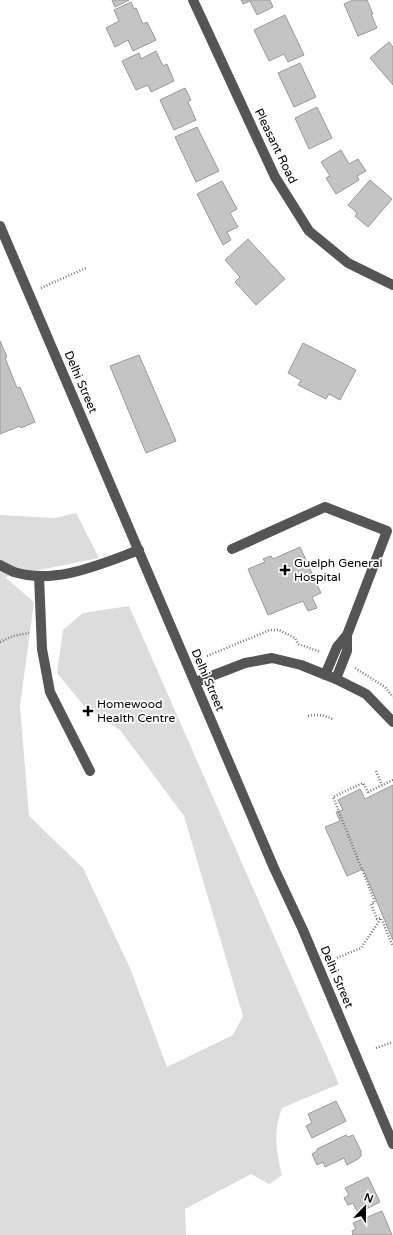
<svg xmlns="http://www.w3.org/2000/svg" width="393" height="1235" font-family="'Varela Round',sans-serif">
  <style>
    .green { fill: #dcdcdc }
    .building { fill: #c4c4c4; stroke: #999 }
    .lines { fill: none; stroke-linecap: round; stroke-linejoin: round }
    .path { stroke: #777; stroke-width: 2.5; stroke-dasharray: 1 2; stroke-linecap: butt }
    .minor { stroke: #555; stroke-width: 10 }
    .poi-dot { fill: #000; stroke: #fff; stroke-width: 1.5 }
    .labels { text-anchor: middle; stroke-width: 3.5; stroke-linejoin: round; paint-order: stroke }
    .street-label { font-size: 12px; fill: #000; stroke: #fff }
    .poi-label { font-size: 12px; fill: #000; stroke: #fff; text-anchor: start }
  </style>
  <rect width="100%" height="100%" fill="#fff"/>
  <!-- green -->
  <path class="green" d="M76 513 99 558 5 577 34 602 20 706 29 816 83 868 130 968 167 1067 233 1035 243 1016 184 816 120 730 85 707 57 673 63 630 83 613 129 606 339 1084 282 1108C273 1134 276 1150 282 1175L269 1184 251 1174 185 1209 186 1235H0V515L55 518Z"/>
  <!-- building -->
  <g class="building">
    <polygon points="112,0 129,0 115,7"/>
    <polygon points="241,0 270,0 273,7 257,15 250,1 243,4"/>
    <polygon points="353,0 367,0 373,14 371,14 377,28 358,36 344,4"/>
    <polygon points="131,2 134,9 136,8 143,24 147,22 156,40 133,51 128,40 115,47 106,28 119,21 114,10"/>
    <polygon points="285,15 304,55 288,62 284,54 269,61 254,30"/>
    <polygon points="389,42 393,47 393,85 370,58"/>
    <polygon points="156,51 163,66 167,64 174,81 151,92 148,85 136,90 122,61 139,53 141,59"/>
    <polygon points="300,63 316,97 294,107 278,73"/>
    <polygon points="185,88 191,100 188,102 196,120 174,130 160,100"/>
    <polygon points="317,107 332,138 309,149 295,118"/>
    <polygon points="197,127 219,171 196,182 175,137"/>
    <polygon points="341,150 349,164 358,159 366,171 357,176 359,180 336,194 326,178 330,176 321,162"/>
    <polygon points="370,180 392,199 368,227 355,216 357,213 348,205"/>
    <polygon points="222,181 237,209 230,213 238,227 227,232 231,240 223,245 197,194"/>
    <polygon points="248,239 285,279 256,305 235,282 240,277 225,260"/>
    <polygon points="0,341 7,357 5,358 17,388 20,387 35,422 21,428 20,426 0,434"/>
    <polygon points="303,343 356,370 340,400 329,394 326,399 298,385 301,380 288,373"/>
    <polygon points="139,355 176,441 146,453 110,366"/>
    <polygon points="300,547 321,593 312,597 317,608 308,611 303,601 268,615 248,569 265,562 263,559 271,556 273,559"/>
    <polygon points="393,785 393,940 363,869 347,876 325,827 340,821 336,812 343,810 338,800 360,789 365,799"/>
    <polygon points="336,1101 346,1121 312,1138 306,1126 312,1123 308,1114"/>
    <polygon points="346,1135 348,1137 353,1135 361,1151 361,1156 358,1159 347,1165 344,1158 325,1167 323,1162 317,1165 312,1154 317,1151 317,1149"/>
    <polygon points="368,1177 380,1202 358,1213 353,1203 348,1205 344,1198 349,1195 345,1188"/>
    <polygon points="382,1211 392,1235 353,1235 352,1231 356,1229 353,1223"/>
  </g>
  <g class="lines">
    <!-- path -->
    <g class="path">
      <polyline points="41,288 86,268"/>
      <polyline points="0,642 13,636 29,633"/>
      <polyline points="207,656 270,630 279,630 295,638 298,644 321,652"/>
      <polyline points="355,668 385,687 393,697"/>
      <path d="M308 716C318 714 325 715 334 720"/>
      <polyline points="376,771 382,785"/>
      <polyline points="393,780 368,792 363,783 333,797 375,902 371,904 377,919 381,918 393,946"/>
      <polyline points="337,958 361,948 381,918"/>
      <polyline points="376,1048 393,1042"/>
    </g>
    <!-- minor -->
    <g class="minor">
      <polyline points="193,0 275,177 309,231 348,263 393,285"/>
      <polyline points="0,226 274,868 303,930 393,1144"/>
      <polyline points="232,549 325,507 387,531 347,635 347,651 336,679"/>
      <path d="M0 565C4 567 9 570 14 572 55 585 101 564 139 550"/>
      <polyline points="39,576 42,649 50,692 90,771"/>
      <polyline points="325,675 337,647 347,635"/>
      <polyline points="196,682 245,663 272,658 301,665 336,679 366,694 393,722"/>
    </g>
  </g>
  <!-- markers -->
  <g class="poi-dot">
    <path d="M283 564h4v4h4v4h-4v4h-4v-4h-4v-4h4z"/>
    <path d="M86 705h4v4h4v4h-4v4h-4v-4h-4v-4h4z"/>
  </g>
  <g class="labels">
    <!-- street labels -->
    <g class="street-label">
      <text transform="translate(276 146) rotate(64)" y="4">Pleasant Road</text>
      <text transform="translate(81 382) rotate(67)" y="4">Delhi Street</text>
      <text transform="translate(208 680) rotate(67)" y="4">Delhi Street</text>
      <text transform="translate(337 977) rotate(67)" y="4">Delhi Street</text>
    </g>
    <!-- poi labels -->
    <g class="poi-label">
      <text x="294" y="567">Guelph General<tspan x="294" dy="14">Hospital</tspan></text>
      <text x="97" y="708">Homewood<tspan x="97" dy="14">Health Centre</tspan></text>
    </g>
  </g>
  <!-- north arrow -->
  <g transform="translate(365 1207) rotate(22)" stroke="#ffffff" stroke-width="3" paint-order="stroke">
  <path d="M0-3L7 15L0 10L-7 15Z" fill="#000000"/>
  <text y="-6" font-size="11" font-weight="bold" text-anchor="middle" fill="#000000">N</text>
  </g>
</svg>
